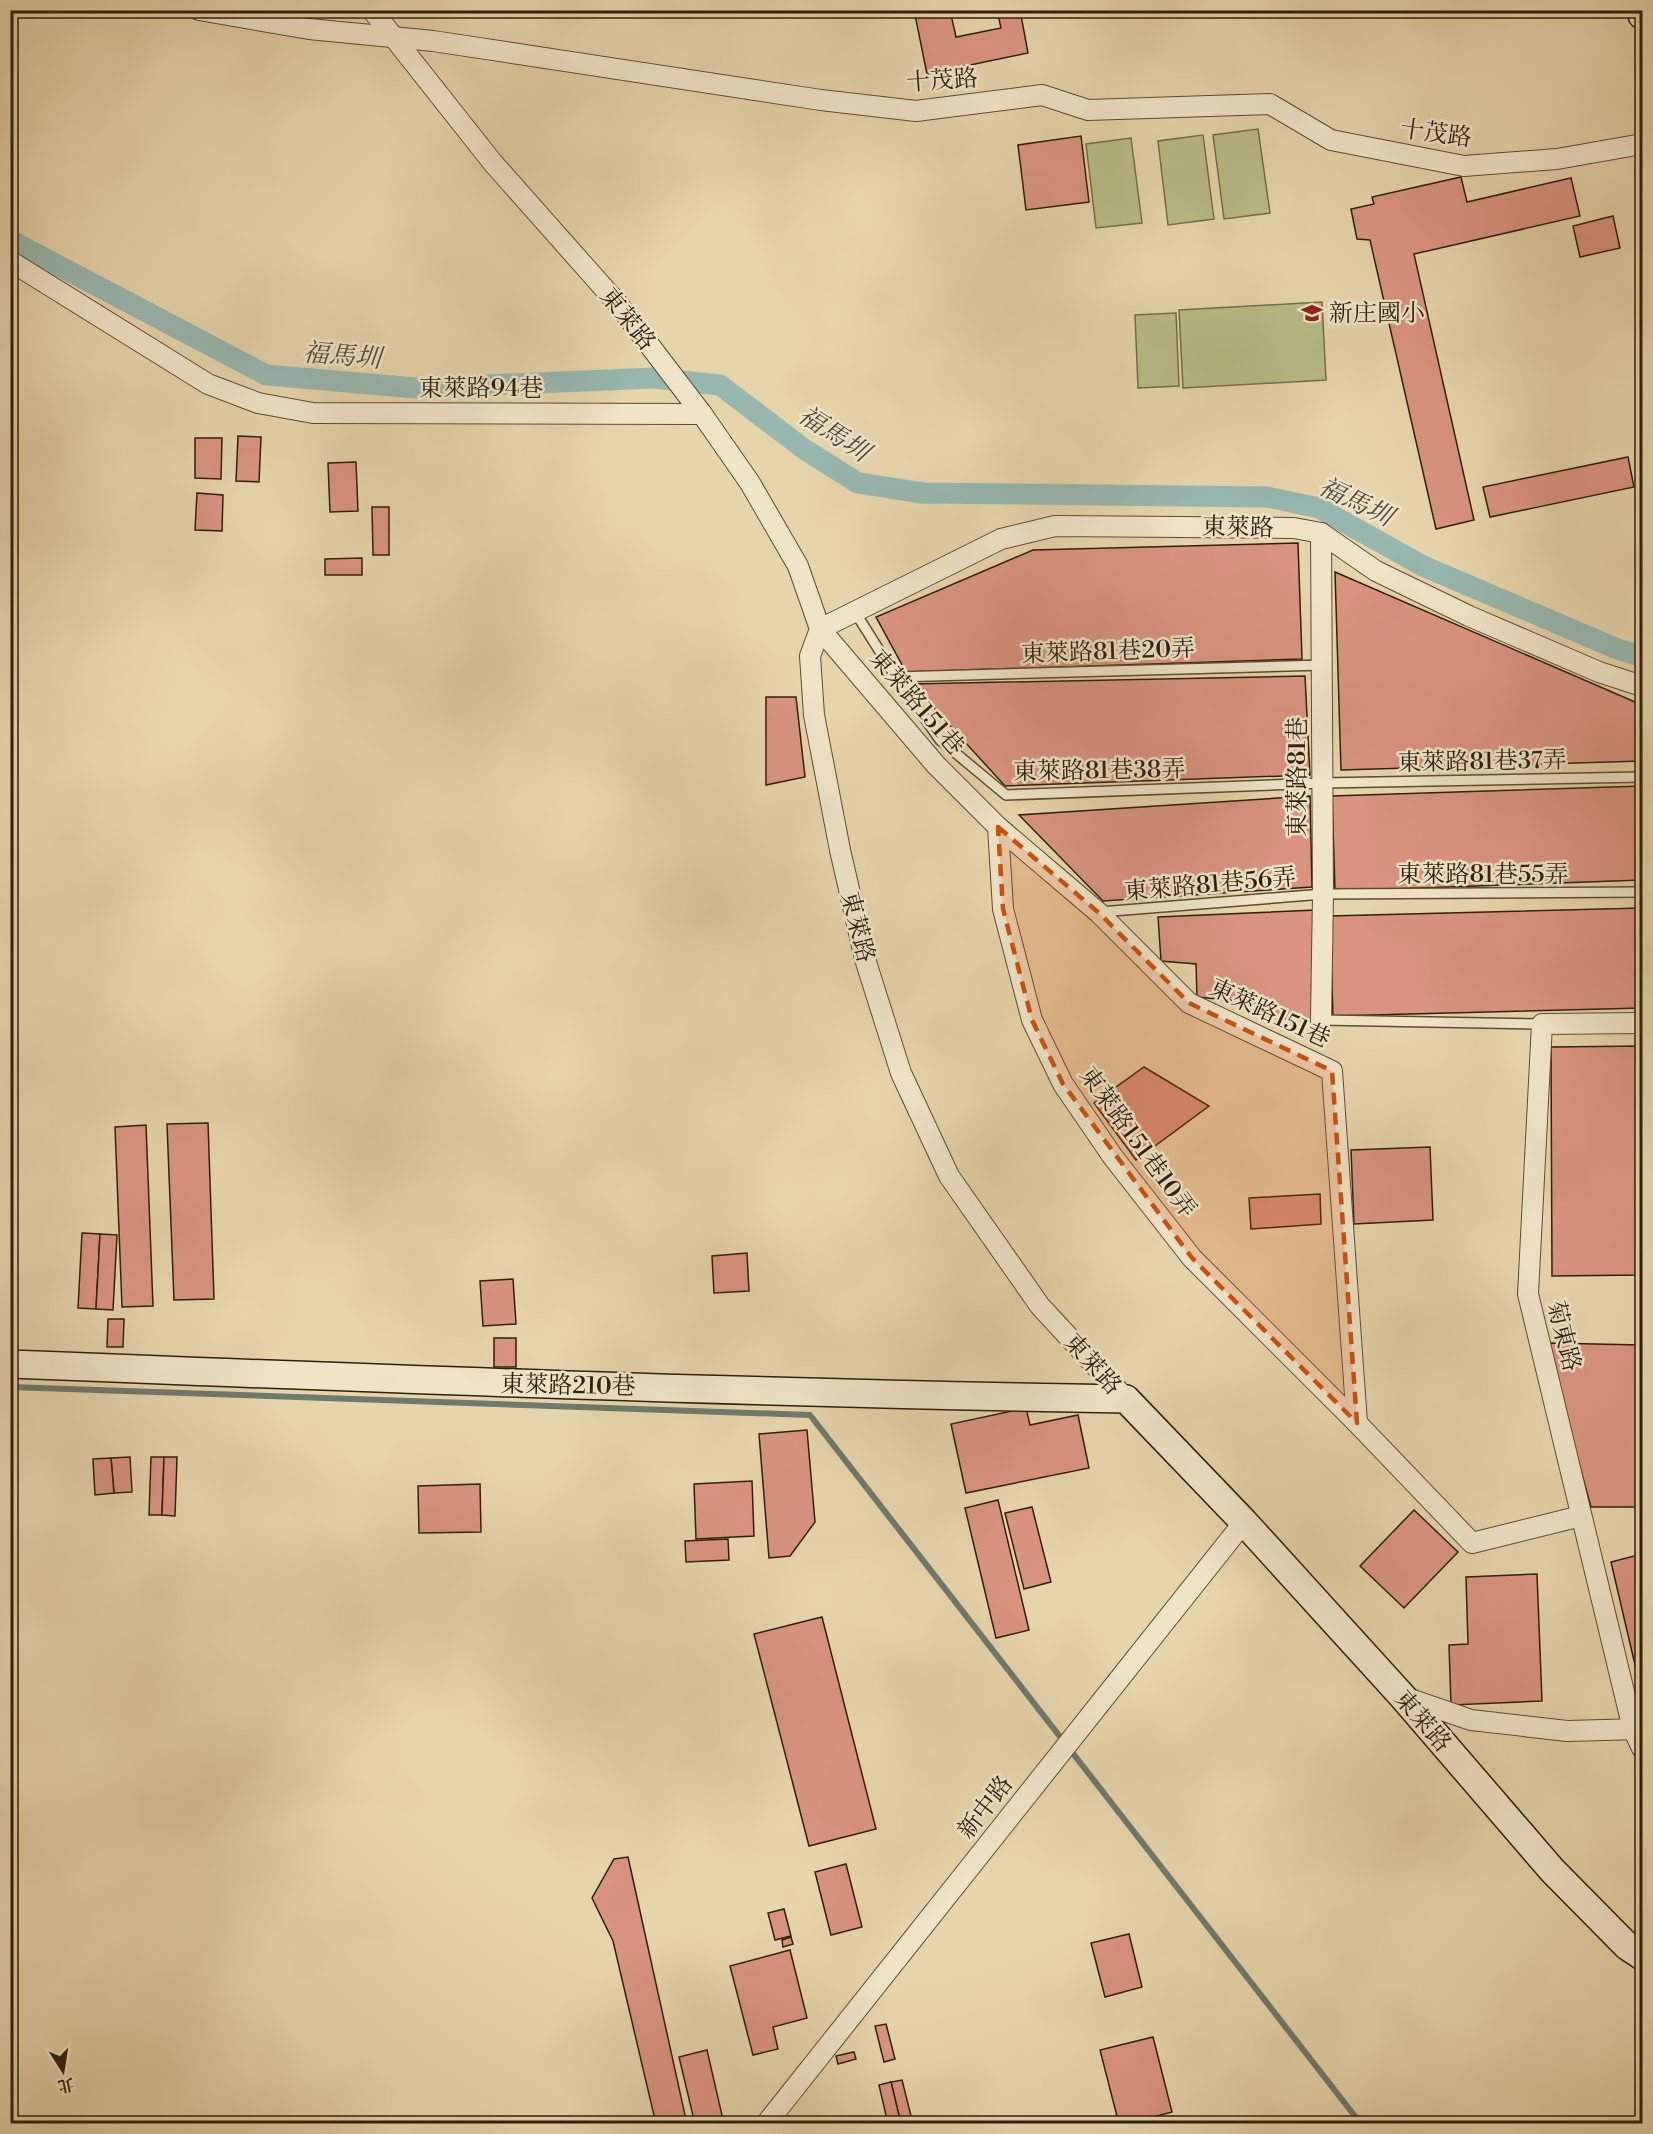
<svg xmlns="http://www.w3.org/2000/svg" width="1653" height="2134" font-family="'Libre Bodoni','Noto Serif TC',serif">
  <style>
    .green { fill: #b7bc87; stroke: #736e48; stroke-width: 1.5 }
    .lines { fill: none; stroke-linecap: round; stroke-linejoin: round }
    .stream { stroke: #6d7a6d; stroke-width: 6 }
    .canal { stroke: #97b7af; stroke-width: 21 }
    .building { fill: #d99380; stroke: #2f1f0a; stroke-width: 1.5 }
    .lane-casing { stroke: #5d4c32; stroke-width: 12 }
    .street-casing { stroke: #5d4c32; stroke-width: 22 }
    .secondary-casing { stroke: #2f1f0a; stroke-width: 30 }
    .lane { stroke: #efe3c8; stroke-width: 9 }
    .street { stroke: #efe3c8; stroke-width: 20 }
    .secondary { stroke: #efe3c8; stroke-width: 27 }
    .marked { fill: #cc500c; fill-opacity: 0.2; stroke: #cc500c; stroke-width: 4.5; stroke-dasharray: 12 8; stroke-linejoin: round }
    .labels { text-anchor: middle; stroke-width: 5; stroke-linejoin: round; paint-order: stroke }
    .street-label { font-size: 24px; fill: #2f1f0a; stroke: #efe3c8 }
    .poi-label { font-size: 24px; fill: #2f1f0a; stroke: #efe3c8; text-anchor: start }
    .water-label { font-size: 26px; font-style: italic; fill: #4e4d3c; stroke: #efe3c8 }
  </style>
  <rect width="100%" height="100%" fill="#e6d4aa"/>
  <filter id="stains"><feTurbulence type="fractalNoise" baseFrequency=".00333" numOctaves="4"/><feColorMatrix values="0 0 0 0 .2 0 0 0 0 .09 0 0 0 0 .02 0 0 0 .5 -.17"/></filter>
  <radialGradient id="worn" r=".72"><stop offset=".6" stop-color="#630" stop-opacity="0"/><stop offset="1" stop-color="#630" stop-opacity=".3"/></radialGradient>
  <!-- green -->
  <g class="green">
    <polygon points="1258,129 1270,213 1224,219 1213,135"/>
    <polygon points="1203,135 1214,219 1168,225 1158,141"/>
    <polygon points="1131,138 1142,223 1096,228 1086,144"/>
    <polygon points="1322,302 1326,380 1183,388 1179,310"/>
    <polygon points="1176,313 1179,386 1138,388 1135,315"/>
  </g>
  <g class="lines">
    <!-- stream -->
    <polyline class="stream" points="10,1387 810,1415 1361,2124"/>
    <!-- canal -->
    <polyline class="canal" points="10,240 266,375 416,388 654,378 720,385 804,449 858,483 923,493 1267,497 1319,508 1423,566 1615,648 1642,657"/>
  </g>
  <!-- building -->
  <g class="building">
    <polygon points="914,10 950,10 956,37 1001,28 997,10 1020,10 1028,53 927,74"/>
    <polygon points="1081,136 1089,202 1026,210 1018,145"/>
    <polygon points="1461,177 1467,202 1571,178 1580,216 1414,254 1474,520 1436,529 1370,240 1357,239 1351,209 1374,204 1372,197"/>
    <polygon points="1613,216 1620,248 1580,257 1573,226"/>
    <polygon points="238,436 261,437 259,482 236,481"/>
    <polygon points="195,438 222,438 221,479 195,478"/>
    <polygon points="1628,457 1634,487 1490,517 1483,487"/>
    <polygon points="356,462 358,511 330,512 328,463"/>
    <polygon points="197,493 223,495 222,531 195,530"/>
    <polygon points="372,507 389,507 389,555 373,555"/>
    <polygon points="1298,543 1302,659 906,672 876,617 1033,550"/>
    <polygon points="362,558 362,575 325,575 325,559"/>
    <polygon points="1335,572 1642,705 1642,761 1341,770"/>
    <polygon points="1305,676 1310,775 1005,786 912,684"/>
    <polygon points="766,697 796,697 805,777 766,785"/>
    <polygon points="1642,786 1642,880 1335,891 1332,796"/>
    <polygon points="1310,796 1312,887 1103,901 1019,815"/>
    <polygon points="1642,908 1642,1008 1333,1016 1330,916"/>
    <polygon points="1316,910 1315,1022 1262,1016 1258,1003 1197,997 1196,964 1161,961 1158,917"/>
    <polygon points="1642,1046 1642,1275 1552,1276 1551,1047"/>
    <polygon points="1144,1067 1209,1106 1136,1160 1094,1103"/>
    <polygon points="208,1123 214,1299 174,1300 167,1124"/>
    <polygon points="146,1125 153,1306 122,1307 115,1127"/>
    <polygon points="1430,1147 1433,1220 1354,1224 1351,1150"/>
    <polygon points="1320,1194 1321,1224 1251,1229 1249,1198"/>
    <polygon points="82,1233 100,1234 96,1309 78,1308"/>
    <polygon points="100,1234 117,1235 113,1310 96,1309"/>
    <polygon points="747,1253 749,1291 714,1293 712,1256"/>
    <polygon points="513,1279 516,1324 483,1326 480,1281"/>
    <polygon points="108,1319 124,1319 123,1347 107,1347"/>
    <rect x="494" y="1338" width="22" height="29"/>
    <polygon points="1546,1343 1642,1345 1642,1507 1591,1507"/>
    <polygon points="1026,1408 1030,1425 1078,1415 1089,1468 966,1493 951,1424"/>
    <polygon points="807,1430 815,1522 790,1556 769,1558 759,1434"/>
    <polygon points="130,1457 132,1492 114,1493 111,1458"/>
    <polygon points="151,1457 164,1457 162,1515 149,1515"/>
    <polygon points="164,1457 177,1457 175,1516 162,1515"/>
    <polygon points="111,1458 114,1493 95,1495 93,1459"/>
    <polygon points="752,1481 754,1536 696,1539 694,1484"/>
    <polygon points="480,1484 481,1532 419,1533 418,1486"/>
    <polygon points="998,1500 1029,1630 996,1638 965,1508"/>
    <polygon points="1032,1507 1051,1582 1024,1589 1005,1513"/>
    <polygon points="1414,1510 1458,1552 1404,1608 1360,1566"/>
    <polygon points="728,1539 729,1560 686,1562 685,1541"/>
    <polygon points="1642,1554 1642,1681 1639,1682 1611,1562"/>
    <polygon points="1537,1574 1542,1701 1451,1705 1449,1645 1468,1644 1466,1577"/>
    <polygon points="822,1617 876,1829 809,1846 754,1634"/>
    <polygon points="628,1857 687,2124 656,2124 613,1941 592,1898 614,1859"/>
    <polygon points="846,1864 862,1927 831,1935 815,1872"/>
    <polygon points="784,1909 791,1936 775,1940 768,1913"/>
    <polygon points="1129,1934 1142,1987 1105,1997 1091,1943"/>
    <polygon points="791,1937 793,1944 783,1947 782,1940"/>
    <polygon points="790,1950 807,2018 773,2027 778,2049 753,2055 730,1966"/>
    <polygon points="886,2024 895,2059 884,2062 875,2026"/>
    <polygon points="1153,2037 1172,2112 1126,2124 1119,2124 1100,2050"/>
    <polygon points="707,2050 724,2124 695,2124 679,2057"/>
    <polygon points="854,2052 856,2059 838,2064 836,2056"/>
    <polygon points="902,2080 913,2124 901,2124 891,2082"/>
    <polygon points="891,2082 901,2124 888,2124 879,2085"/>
  </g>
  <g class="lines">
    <defs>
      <g id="lane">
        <polyline points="855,612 896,677 940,740 1006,795 1323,783 1642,777"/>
        <polyline points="896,677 1322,665"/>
        <polyline points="1100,912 1323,894 1642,892"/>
        <polyline points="1321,1020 1542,1024"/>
      </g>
      <g id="street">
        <polyline points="199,10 309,29 433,41 821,100 916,111 1042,95 1088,110 1270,104 1331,140 1464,166 1557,159 1642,144"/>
        <polyline points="372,10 493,163 618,304 702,414 750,483 798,566 820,629 810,656 814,715 840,850 865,959 901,1073 949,1176 1040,1306 1126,1399"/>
        <polyline points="10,261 208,384 258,403 313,413 702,414"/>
        <polyline points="1321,533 1323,894 1321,1020"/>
        <polyline points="820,629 936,765 998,827 1099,913 1189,1003 1332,1071 1357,1423"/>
        <polyline points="820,629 1001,539 1055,526 1294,528 1321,533 1376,571 1469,616 1599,672 1642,686"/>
        <polyline points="998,827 1003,909 1032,1020 1063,1084 1113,1157 1192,1258 1357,1423 1472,1543 1581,1516"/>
        <polyline points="1642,1023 1542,1024 1528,1294 1633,1729 1642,1748"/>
        <polyline points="1404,1697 1471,1720 1567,1731 1642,1729"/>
        <polyline points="766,2124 1244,1522"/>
      </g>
      <g id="secondary">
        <polyline points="1641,10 1642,15"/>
        <path d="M10 1364C382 1379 754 1393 1126 1399L1244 1522 1403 1697 1552 1870 1627 1946 1642 1956"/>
      </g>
    </defs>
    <!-- lane casing -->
    <use href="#lane" class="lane-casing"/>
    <!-- street casing -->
    <use href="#street" class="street-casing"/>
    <!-- secondary casing -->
    <use href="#secondary" class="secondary-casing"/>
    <!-- lane -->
    <use href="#lane" class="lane"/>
    <!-- street -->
    <use href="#street" class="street"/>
    <!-- secondary -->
    <use href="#secondary" class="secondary"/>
  </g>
  <!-- marked area -->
  <path class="marked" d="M998 827 1099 913 1189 1003 1332 1071 1357 1423 1192 1258 1063 1084 1032 1020 1003 909Z"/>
  <!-- icons -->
  <defs>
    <symbol id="school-bare" viewBox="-9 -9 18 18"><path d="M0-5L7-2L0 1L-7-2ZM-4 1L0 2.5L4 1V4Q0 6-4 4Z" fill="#8f2418" stroke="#efe3c8" stroke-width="2.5" paint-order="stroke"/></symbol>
  </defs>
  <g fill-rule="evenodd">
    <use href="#school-bare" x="1297" y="298" width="30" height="30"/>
  </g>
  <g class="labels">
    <!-- street labels -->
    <g class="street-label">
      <text transform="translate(942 80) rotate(-4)" y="8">十茂路</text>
      <text transform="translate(1436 133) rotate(8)" y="8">十茂路</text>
      <text transform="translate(628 319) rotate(51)" y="8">東萊路</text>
      <text x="481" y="396">東萊路94巷</text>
      <text transform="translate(1238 527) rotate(1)" y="8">東萊路</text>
      <text transform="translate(1108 651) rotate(-2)" y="8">東萊路81巷20弄</text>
      <text transform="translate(917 702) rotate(49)" y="8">東萊路151巷</text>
      <text transform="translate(1482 761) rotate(-1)" y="8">東萊路81巷37弄</text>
      <text transform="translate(1099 770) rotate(-1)" y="8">東萊路81巷38弄</text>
      <text transform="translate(1297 777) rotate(-90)" y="8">東萊路81巷</text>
      <text x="1483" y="882">東萊路81巷55弄</text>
      <text transform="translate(1210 884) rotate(-5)" y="8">東萊路81巷56弄</text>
      <text transform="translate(858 927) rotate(76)" y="8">東萊路</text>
      <text transform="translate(1270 1013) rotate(25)" y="8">東萊路151巷</text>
      <text transform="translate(1138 1142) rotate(54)" y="8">東萊路151巷10弄</text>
      <text transform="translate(1564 1336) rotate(76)" y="8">菊東路</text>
      <text transform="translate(1093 1364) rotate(48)" y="8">東萊路</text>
      <text transform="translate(568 1385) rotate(1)" y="8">東萊路210巷</text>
      <text transform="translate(1423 1721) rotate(49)" y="8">東萊路</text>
      <text transform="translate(985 1807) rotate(-52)" y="8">新中路</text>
    </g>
    <!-- poi labels -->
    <g class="poi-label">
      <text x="1329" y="321">新庄國小</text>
    </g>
    <!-- water labels -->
    <g class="water-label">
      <text transform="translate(342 355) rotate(5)" y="9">福馬圳</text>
      <text transform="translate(834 433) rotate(33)" y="9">福馬圳</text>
      <text transform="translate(1356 501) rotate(26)" y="9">福馬圳</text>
    </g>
  </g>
  <!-- margin -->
  <rect width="1653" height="2134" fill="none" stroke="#e6d4aa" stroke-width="36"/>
  <rect x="12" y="12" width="1629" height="2110" fill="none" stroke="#2f1f0a" stroke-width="3"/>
  <rect x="18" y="18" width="1617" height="2098" fill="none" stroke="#2f1f0a" stroke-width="1.5"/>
  <!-- north arrow -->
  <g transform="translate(63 2071) rotate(168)" stroke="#efe3c8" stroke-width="4.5" paint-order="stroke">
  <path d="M0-4.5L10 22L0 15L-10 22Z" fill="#2f1f0a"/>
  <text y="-9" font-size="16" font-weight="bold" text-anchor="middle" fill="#2f1f0a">北</text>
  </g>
  <rect width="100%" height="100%" filter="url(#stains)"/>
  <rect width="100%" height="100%" fill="url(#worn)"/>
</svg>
